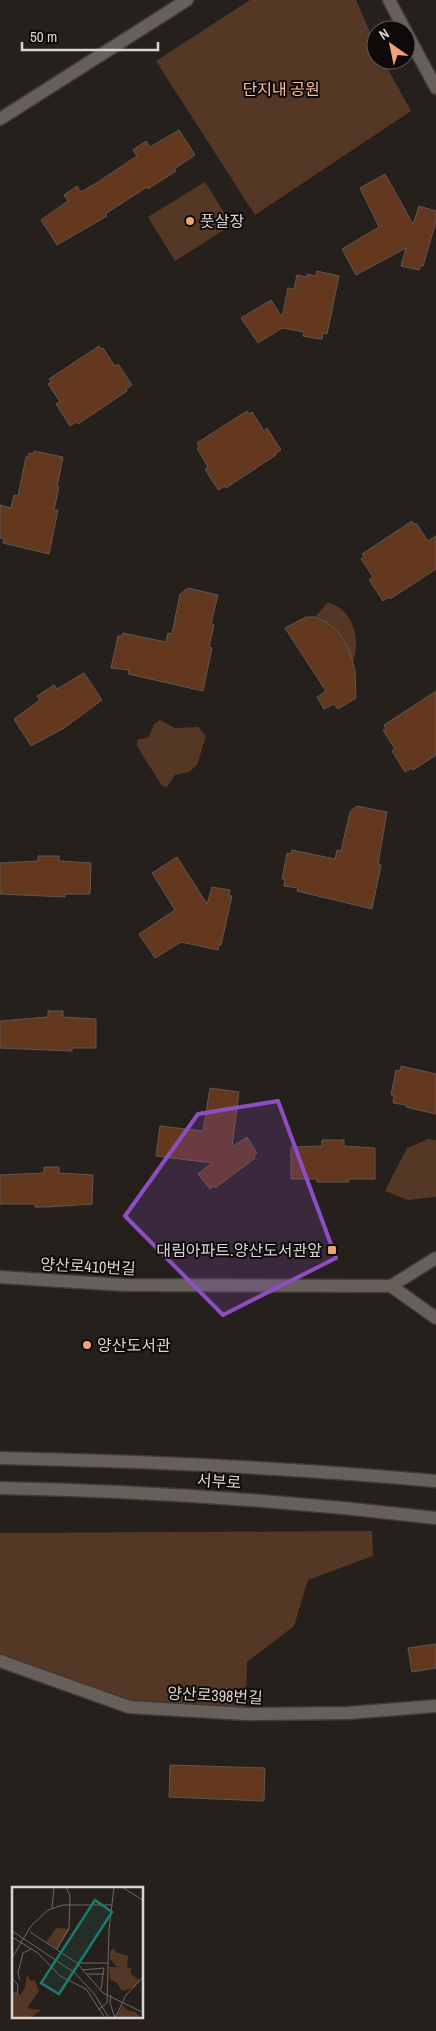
<svg xmlns="http://www.w3.org/2000/svg" width="436" height="2031" font-family="'Archivo Narrow','Noto Sans KR',sans-serif">
  <style>
    .green { fill: #553725 }
    .building { fill: #63381e; stroke: #5e5752 }
    .lines { fill: none; stroke-linecap: round; stroke-linejoin: round }
    .minor-casing { stroke: #3f3a37; stroke-width: 15 }
    .tertiary-casing { stroke: #3f3a37; stroke-width: 15 }
    .secondary-casing { stroke: #3f3a37; stroke-width: 15 }
    .minor { stroke: #665f5a; stroke-width: 12 }
    .tertiary { stroke: #665f5a; stroke-width: 12 }
    .secondary { stroke: #665f5a; stroke-width: 12 }
    .marked { fill: #8e4ec3; fill-opacity: 0.2; stroke: #8e4ec3; stroke-width: 4; stroke-linejoin: round }
    .poi-dot { fill: #efa377; stroke: #0d0a09; stroke-width: 2 }
    .labels { text-anchor: middle; stroke-width: 4; stroke-linejoin: round; paint-order: stroke }
    .park-label { font-size: 16px; fill: #f8bd9c; stroke: #0d0a09 }
    .poi-label { font-size: 16px; fill: #d8d4d1; stroke: #0d0a09; text-anchor: start }
    .street-label { font-size: 16px; fill: #d8d4d1; stroke: #0d0a09 }
    .inset-road { fill: none; stroke: #6d6864; stroke-width: 1 }
    .view { fill: #197b73; fill-opacity: 0.15; stroke: #197b73; stroke-width: 2.5 }
    .inset-edge { fill: none; stroke: #d8d4d1; stroke-width: 2.5 }
  </style>
  <rect width="100%" height="100%" fill="#26201c"/>
  <!-- green -->
  <g class="green">
    <polygon points="250,0 356,0 376,46 376,60 383,60 411,111 255,215 156,61"/>
    <polygon points="205,182 232,225 175,261 148,217"/>
    <path d="M328 602C354 611 361 638 353 662 346 641 336 626 315 617Z"/>
    <polygon points="160,720 175,728 198,727 206,736 197,765 189,772 175,775 167,787 162,786 137,746 137,740 149,737 154,724"/>
    <polygon points="428,1139 436,1140 436,1197 408,1200 385,1191 407,1148"/>
    <polygon points="372,1531 373,1556 308,1580 294,1626 247,1662 246,1714 129,1707 0,1661 0,1533"/>
  </g>
  <!-- building -->
  <g class="building">
    <polygon points="179,130 195,155 174,169 176,171 148,189 147,187 105,214 107,216 57,245 41,220 68,201 64,195 77,186 81,192 98,182 137,156 133,150 146,141 150,147"/>
    <polygon points="385,174 413,224 419,206 436,211 436,222 430,242 423,266 421,265 419,270 401,266 406,248 356,275 342,249 379,227 360,188"/>
    <polygon points="317,271 339,276 327,334 323,333 322,339 318,339 303,336 304,332 282,328 258,343 241,318 271,300 282,317 288,288 294,289 297,275 307,277 307,274 316,276"/>
    <polygon points="99,346 101,349 103,348 115,366 118,364 132,385 126,389 127,391 78,424 76,422 70,426 56,404 60,402 48,384 51,382 49,379"/>
    <polygon points="247,411 249,414 252,412 264,431 267,428 281,450 275,454 276,455 226,488 225,486 218,490 205,469 208,467 197,448 199,447 197,443"/>
    <polygon points="34,451 63,457 57,487 59,487 54,510 58,510 49,554 3,543 4,539 0,538 0,505 11,508 14,495 18,496 26,457 28,457 29,453 33,454"/>
    <polygon points="412,521 414,525 416,523 428,541 436,536 436,569 390,599 389,597 383,601 369,580 373,577 361,559 364,557 362,554"/>
    <polygon points="188,588 218,595 211,624 214,625 209,647 212,648 203,691 128,674 129,670 111,668 118,636 122,636 123,633 166,642 168,633 172,634 180,594"/>
    <polygon points="306,617 315,617 326,622 339,633 349,649 355,670 356,698 338,709 334,704 324,709 317,697 326,691 285,628"/>
    <polygon points="84,673 102,700 64,728 31,746 14,719 40,700 37,696 54,685 57,689"/>
    <polygon points="436,691 436,755 413,770 412,768 405,772 392,751 395,749 383,730 386,729 384,725"/>
    <polygon points="357,806 387,812 378,864 381,865 372,909 297,891 298,888 284,886 285,879 282,879 287,853 291,854 292,850 335,859 337,850 341,851 350,812"/>
    <polygon points="38,856 59,856 59,861 91,863 90,894 65,894 65,897 0,894 0,863 38,861"/>
    <polygon points="177,857 207,904 212,887 230,890 229,896 232,896 221,945 219,945 218,950 181,942 155,958 139,934 175,910 152,873"/>
    <polygon points="48,1011 63,1011 63,1017 96,1019 96,1048 72,1048 72,1051 0,1048 0,1021 48,1017"/>
    <polygon points="401,1066 436,1074 436,1114 406,1107 407,1105 393,1103 394,1096 391,1095 396,1070 400,1071"/>
    <polygon points="210,1088 239,1092 232,1147 247,1137 257,1153 254,1156 255,1158 215,1188 214,1186 210,1189 198,1174 212,1163 156,1156 160,1126 203,1131"/>
    <polygon points="322,1140 344,1140 344,1146 375,1148 375,1179 349,1179 349,1182 317,1182 317,1179 291,1179 291,1147 322,1146"/>
    <polygon points="44,1167 59,1167 59,1173 93,1175 92,1204 48,1207 35,1207 35,1204 0,1204 0,1175 44,1173"/>
    <polygon points="436,1644 436,1668 412,1672 408,1648"/>
    <polygon points="170,1765 265,1768 264,1801 169,1797"/>
  </g>
  <g class="lines">
    <defs>
      <g id="minor">
        <polyline points="0,119 187,0"/>
        <polyline points="0,1277 124,1285 391,1286 436,1258"/>
        <polyline points="391,1286 436,1318"/>
        <polyline points="0,1661 129,1707 246,1714 348,1713 436,1706"/>
      </g>
      <g id="tertiary">
        <polyline points="389,0 405,30"/>
        <polyline points="406,32 436,88"/>
      </g>
      <g id="secondary">
        <path d="M0 1458C146 1461 291 1468 436 1481"/>
        <path d="M0 1488C146 1491 291 1501 436 1518"/>
      </g>
    </defs>
    <!-- minor casing -->
    <use href="#minor" class="minor-casing"/>
    <!-- tertiary casing -->
    <use href="#tertiary" class="tertiary-casing"/>
    <!-- secondary casing -->
    <use href="#secondary" class="secondary-casing"/>
    <!-- minor -->
    <use href="#minor" class="minor"/>
    <!-- tertiary -->
    <use href="#tertiary" class="tertiary"/>
    <!-- secondary -->
    <use href="#secondary" class="secondary"/>
  </g>
  <!-- marked area -->
  <path class="marked" d="M278 1101 336 1258 223 1315 125 1216 198 1114Z"/>
  <!-- markers -->
  <g class="poi-dot">
    <circle cx="190" cy="221" r="5"/>
    <rect x="327" y="1245" width="10" height="10" rx="2.5"/>
    <circle cx="87" cy="1345" r="5"/>
  </g>
  <g class="labels">
    <!-- park labels -->
    <g class="park-label">
      <text x="281" y="95">단지내 공원</text>
    </g>
    <!-- poi labels -->
    <g class="poi-label">
      <text x="200" y="227">풋살장</text>
      <text x="322" y="1256" text-anchor="end">대림아파트.양산도서관앞</text>
      <text x="97" y="1351">양산도서관</text>
    </g>
    <!-- street labels -->
    <g class="street-label">
      <text transform="translate(88 1266) rotate(3)" y="6">양산로410번길</text>
      <text transform="translate(219 1481) rotate(4)" y="6">서부로</text>
      <text transform="translate(215 1695) rotate(3)" y="6">양산로398번길</text>
    </g>
  </g>
  <!-- overview -->
  <g transform="translate(12 1887)">
    <rect width="131" height="131" fill="#26201c"/>
    <path d="M44 41 58 42 45 62 34 55ZM102 61 103 65 116 69 115 80 119 81V87L127 93 123 100 110 104 105 96 98 92 97 80H105L98 72V64ZM15 87 18 93 23 94 27 104 15 121 29 123 18 131H0V104L8 108 13 101ZM111 118 115 123 124 125 129 131H103Z" fill="#553725"/>
    <path class="inset-road" d="M110 0 132 14M40 21 42 0M0 44 63 86 83 108 97 131M18 45 65 76H96M0 50 26 66 48 89 74 102 93 131M45 62 57 41 58 9 54 0M0 71 19 39 36 23 51 18H100M65 76 91 106 132 126M70 83 92 81 89 102M75 87H92M0 91 6 98 5 108M8 93 6 86 11 66 19 62M99 108 98 116 103 131M86 123 95 116 97 43 102 0M103 131 114 108 132 89"/>
    <path class="view" d="M83 13 100 25 47 107 29 96Z"/>
    <rect width="131" height="131" class="inset-edge"/>
  </g>
  <!-- north arrow -->
  <g transform="translate(391 45) rotate(327)"><circle r="24" fill="#0d0a09" stroke="#5e5b59"/>
  <path d="M0-4L9 19L0 12L-9 19Z" fill="#efa377"/>
  <text y="-8" font-size="14" font-weight="bold" text-anchor="middle" fill="#d8d4d1">N</text>
  </g>
  <!-- scale -->
  <path d="M22 42v8h136v-8" fill="none" stroke="#d8d4d1" stroke-width="2.5"/>
  <text x="30" y="42" font-size="15" fill="#d8d4d1" stroke="#0d0a09" stroke-width="4" paint-order="stroke">50 m</text>
</svg>
